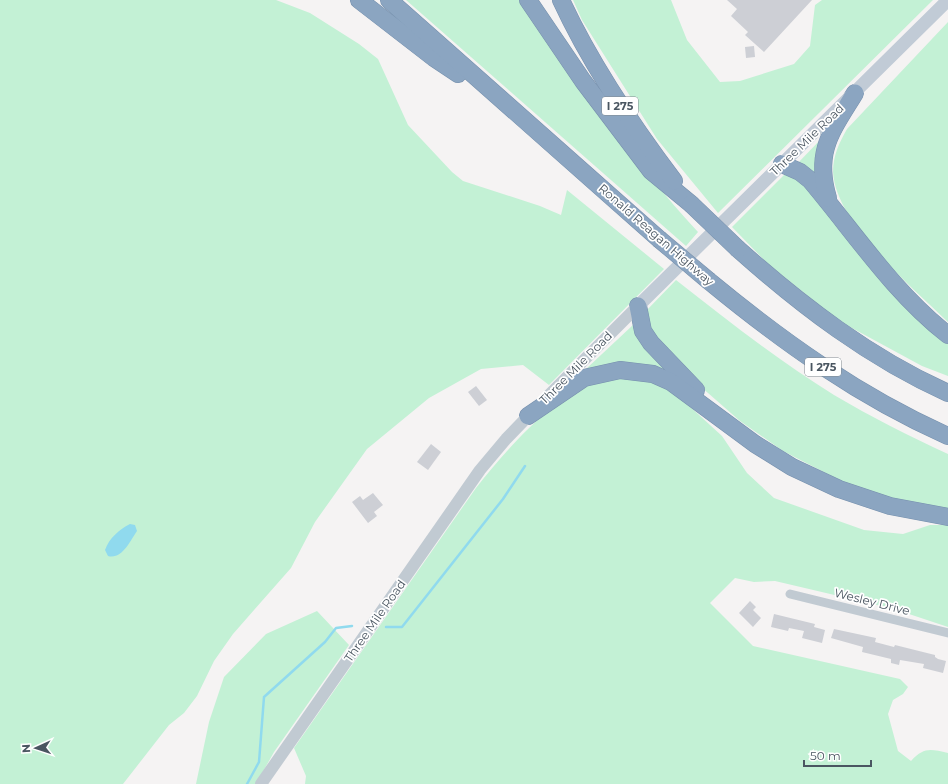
<svg xmlns="http://www.w3.org/2000/svg" width="948" height="784" font-family="Montserrat,sans-serif">
  <style>
    .green { fill: #c3f1d5 }
    .water { fill: #90daee }
    .lines { fill: none; stroke-linecap: round; stroke-linejoin: round }
    .stream { stroke: #90daee; stroke-width: 2.5 }
    .building { fill: #cdcfd5 }
    .motorway-casing { stroke: #7690ad; stroke-width: 18 }
    .minor { stroke: #c1cad2; stroke-width: 9 }
    .tertiary { stroke: #c1cad2; stroke-width: 12 }
    .secondary { stroke: #c1cbd6; stroke-width: 13 }
    .motorway { stroke: #8ba5c1; stroke-width: 17 }
    .motorway-bridge-casing { stroke: #7690ad; stroke-width: 18; stroke-linecap: butt }
    .motorway-bridge { stroke: #8ba5c1; stroke-width: 17 }
    .labels { text-anchor: middle; stroke-width: 3.5; stroke-linejoin: round; paint-order: stroke }
    .shield { fill: #fff; stroke: #808990; stroke-width: 1 }
    .shield-label { font-size: 11px; font-weight: bold; fill: #4a5661 }
    .street-label { font-size: 12px; fill: #4a5661; stroke: #fff }
  </style>
  <rect width="100%" height="100%" fill="#f5f3f3"/>
  <!-- green -->
  <g class="green">
    <polygon points="0,0 276,0 310,13 359,44 378,59 408,125 452,172 463,181 540,206 561,215 567,190 664,269 549,385 523,365 481,369 429,398 367,449 315,522 291,568 233,634 214,661 197,696 184,713 169,725 123,784 0,784"/>
    <path d="M406 0H524C579 79 632 161 698 232L686 246Z"/>
    <polygon points="573,0 671,0 687,40 720,82 740,81 794,64 810,46 815,5 822,0 933,0 718,213 657,139 582,20"/>
    <path d="M948 22V322C912 287 836 224 833 172 833 156 839 143 847 129Z"/>
    <polygon points="823,137 818,181 796,165"/>
    <polygon points="786,173 807,185 948,340 948,376 922,366 839,321 768,264 732,227"/>
    <path d="M676 280C727 320 779 361 834 395 871 417 909 436 948 454V511L893 500 847 484 783 451 740 421 700 386 652 337 646 311Z"/>
    <polygon points="633,325 680,382 586,369"/>
    <path d="M617 378H643L674 392 722 436 747 473 774 498 864 530 903 534 930 525H948V627L894 609 775 581 754 582 735 578 710 603 753 646 900 679 908 687 903 694 893 700 888 714 898 751 911 761C924 747 930 749 948 753V784H305L306 776 294 748 476 488C507 449 552 397 599 379 604 377 611 378 617 378Z"/>
    <polygon points="317,611 349,645 274,752 256,784 196,784 209,722 224,677 266,634"/>
  </g>
  <!-- water -->
  <path class="water" d="M130 524 135 525 137 531C130 541 122 560 108 556L105 550C109 538 120 529 130 524Z"/>
  <g class="lines">
    <!-- stream -->
    <g class="stream">
      <polyline points="386,627 402,627 503,499 525,466"/>
      <polyline points="247,784 259,762 264,697 325,642 336,628 352,626"/>
    </g>
  </g>
  <!-- building -->
  <g class="building">
    <polygon points="727,0 812,0 764,52 745,35 748,32 731,16 737,9"/>
    <polygon points="754,46 755,57 746,58 745,47"/>
    <polygon points="476,386 487,400 479,406 468,392"/>
    <polygon points="431,444 441,452 428,470 417,462"/>
    <polygon points="373,493 383,505 374,512 377,516 368,523 352,502 360,496 363,500"/>
    <polygon points="750,601 756,607 753,610 761,618 753,627 739,613"/>
    <polygon points="774,614 815,624 814,627 825,630 822,643 802,638 804,631 789,628 788,631 771,627"/>
    <polygon points="834,629 876,638 875,642 894,647 895,645 935,655 935,657 938,659 946,661 943,673 923,668 924,664 900,660 899,665 891,663 891,659 862,652 863,647 831,638"/>
  </g>
  <g class="lines">
    <defs>
      <g id="motorway">
        <polyline points="359,0 434,58 458,74"/>
        <polyline points="389,0 659,239"/>
        <polyline points="528,0 583,81 651,171 691,204"/>
        <path d="M561 0C591 65 631 124 674 181"/>
        <path d="M782 164 800 172 810 180C854 232 893 292 948 335"/>
        <path d="M828 198C814 151 832 131 855 93"/>
        <path d="M738 249C802 306 870 358 948 393"/>
        <path d="M709 281C783 342 860 397 948 436"/>
        <polyline points="638,306 643,331 651,343 696,390"/>
        <polyline points="528,416 584,378 620,370 653,374 671,382 755,444 792,467 839,489 890,506 948,517"/>
      </g>
    </defs>
    <!-- motorway casing -->
    <use href="#motorway" class="motorway-casing"/>
    <!-- minor -->
    <polyline class="minor" points="790,594 948,633"/>
    <!-- tertiary -->
    <g class="tertiary">
      <polyline points="548,396 638,306"/>
      <polyline points="261,784 480,470 506,439 534,410"/>
    </g>
    <!-- secondary -->
    <polyline class="secondary" points="638,306 948,0"/>
    <!-- motorway -->
    <use href="#motorway" class="motorway"/>
    <defs>
      <g id="motorway-bridge">
        <polyline points="691,204 738,249"/>
        <polyline points="659,239 709,281"/>
      </g>
    </defs>
    <!-- motorway-bridge casing -->
    <use href="#motorway-bridge" class="motorway-bridge-casing"/>
    <!-- motorway-bridge -->
    <use href="#motorway-bridge" class="motorway-bridge"/>
  </g>
  <g class="labels">
    <!-- shield labels -->
    <g class="shield">
      <rect x="602" y="97" width="36" height="18" rx="3"/>
      <rect x="805" y="358" width="36" height="18" rx="3"/>
    </g>
    <g class="shield-label">
      <text x="620" y="110">I 275</text>
      <text x="823" y="371">I 275</text>
    </g>
    <!-- street labels -->
    <g class="street-label">
      <text transform="translate(807 140) rotate(-44)" y="4">Three Mile Road</text>
      <text transform="translate(656 235) rotate(41)" y="4">Ronald Reagan Highway</text>
      <text transform="translate(576 368) rotate(-45)" y="4">Three Mile Road</text>
      <text transform="translate(872 602) rotate(14)" y="4">Wesley Drive</text>
      <text transform="translate(375 621) rotate(-55)" y="4">Three Mile Road</text>
    </g>
  </g>
  <!-- north arrow -->
  <g transform="translate(36 748) rotate(267)" stroke="#ffffff" stroke-width="3" paint-order="stroke">
  <path d="M0-3L7 15L0 10L-7 15Z" fill="#4a5661"/>
  <text y="-6" font-size="11" font-weight="bold" text-anchor="middle" fill="#4a5661">N</text>
  </g>
  <!-- scale -->
  <path d="M804 760v6h67v-6" fill="none" stroke="#4a5661" stroke-width="2"/>
  <text x="810" y="760" font-size="12" fill="#4a5661" stroke="#ffffff" stroke-width="3" paint-order="stroke">50 m</text>
</svg>
